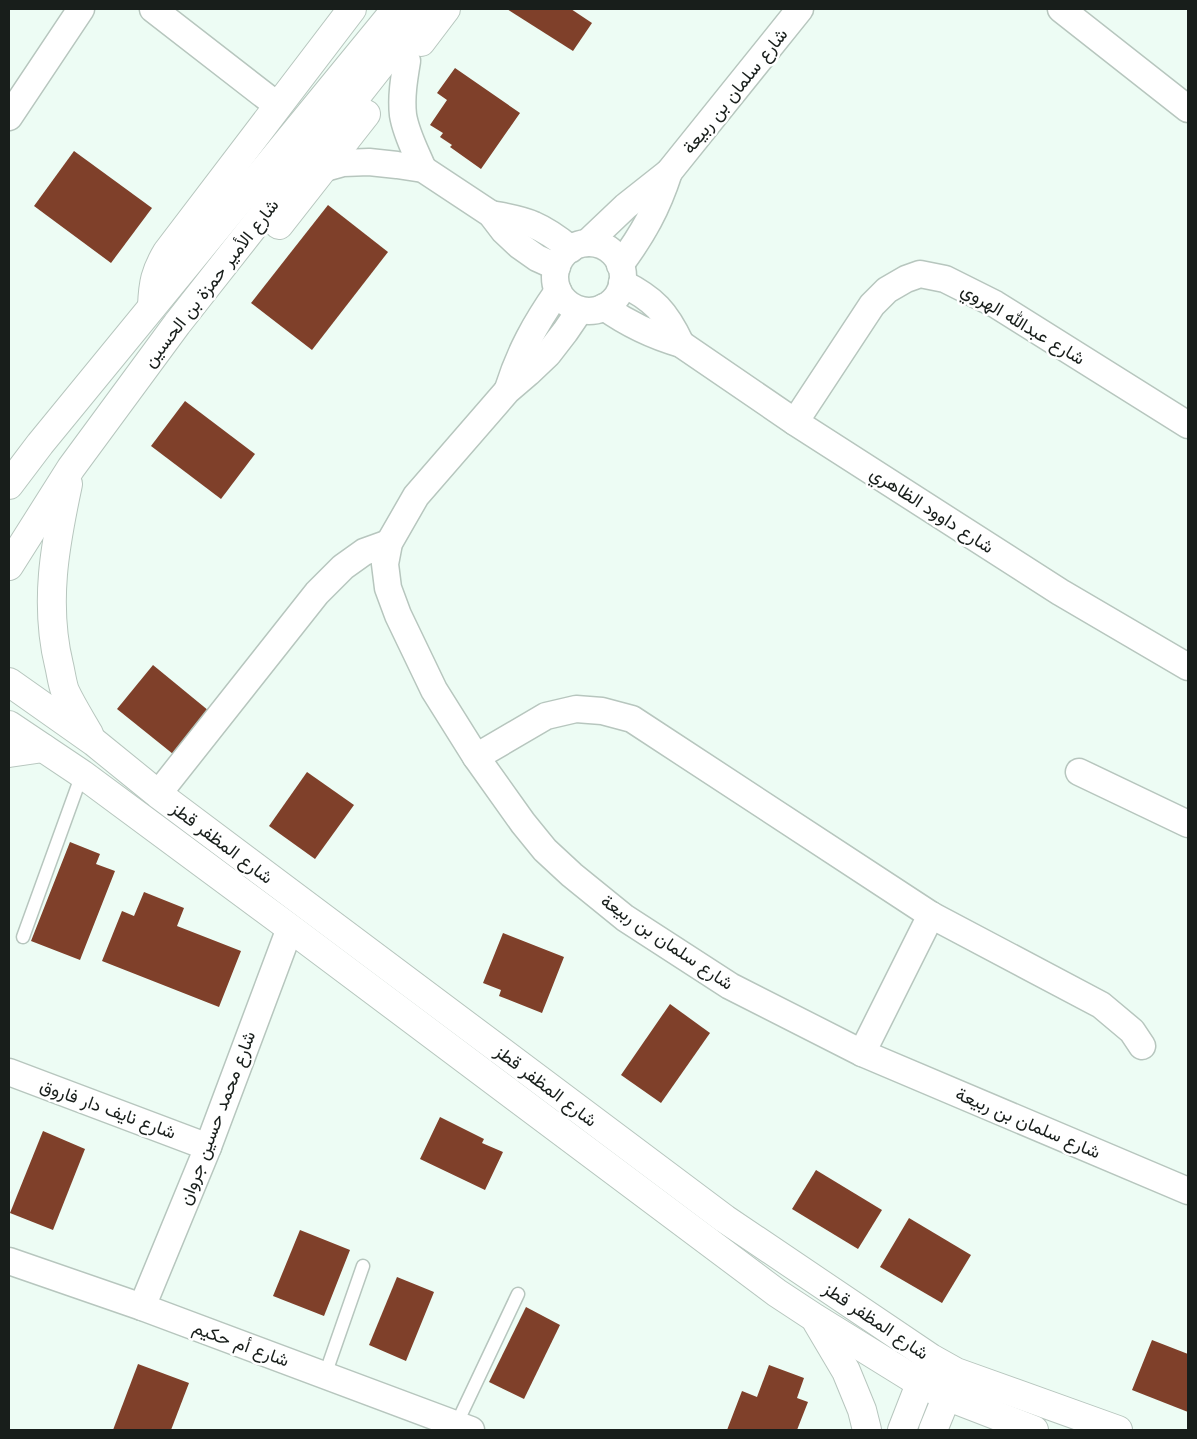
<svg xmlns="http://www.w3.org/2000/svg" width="1197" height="1439" font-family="Jost,Vazirmatn,sans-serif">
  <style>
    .building { fill: #7f402a }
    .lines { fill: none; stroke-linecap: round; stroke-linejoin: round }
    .lane-casing { stroke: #b7c6be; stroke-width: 15 }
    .street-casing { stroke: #b7c6be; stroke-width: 29 }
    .secondary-casing { stroke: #b7c6be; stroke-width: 30 }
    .lane { stroke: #fff; stroke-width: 12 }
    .street { stroke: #fff; stroke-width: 26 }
    .secondary { stroke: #fff; stroke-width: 28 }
    .labels { text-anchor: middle; stroke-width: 5; stroke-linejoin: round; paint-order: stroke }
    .street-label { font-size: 18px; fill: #181e1b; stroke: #fff }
  </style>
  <rect width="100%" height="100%" fill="#edfcf4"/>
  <!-- building -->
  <g class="building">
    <polygon points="507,9 571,9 592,23 573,51"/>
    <polygon points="455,68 520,113 481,169 450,147 452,145 440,137 443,133 430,125 447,100 437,93"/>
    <polygon points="74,151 152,208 111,263 34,206"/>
    <polygon points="328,205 388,252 312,350 251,303"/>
    <polygon points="185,401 255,454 221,499 151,446"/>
    <polygon points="153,665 209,711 173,754 117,709"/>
    <polygon points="307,772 354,805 315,859 269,826"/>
    <polygon points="70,842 100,854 96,864 115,871 80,960 31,941"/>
    <polygon points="144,892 184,908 177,926 241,951 219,1007 102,961 122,911 134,916"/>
    <polygon points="503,933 564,957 542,1013 499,996 501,990 483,983"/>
    <polygon points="670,1004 710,1033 661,1103 621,1075"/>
    <polygon points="440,1117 484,1139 482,1143 503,1152 485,1190 420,1159"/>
    <polygon points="43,1131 85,1149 53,1230 10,1213"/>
    <polygon points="816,1170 882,1210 858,1249 792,1209"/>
    <polygon points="909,1218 971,1255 942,1303 880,1267"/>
    <polygon points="300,1230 350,1250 324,1316 273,1296"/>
    <polygon points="397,1277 434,1292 406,1361 369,1345"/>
    <polygon points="526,1307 560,1325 524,1399 489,1382"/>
    <polygon points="1152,1340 1188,1354 1188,1412 1132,1390"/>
    <polygon points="138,1364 189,1383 171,1430 113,1430"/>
    <polygon points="769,1365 804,1378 797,1398 808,1402 797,1430 727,1430 742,1391 757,1397"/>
  </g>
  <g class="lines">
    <defs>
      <g id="lane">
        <polyline points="23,937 82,774"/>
        <polyline points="325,1375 363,1266"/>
        <polyline points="456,1425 518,1294"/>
      </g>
      <g id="street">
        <polyline points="153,9 278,106"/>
        <polyline points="1061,9 1188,109"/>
        <path d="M407 61C404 79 401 97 403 115 406 134 416 152 423 169"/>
        <polyline points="9,117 81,9"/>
        <polyline points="325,168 343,163 369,162 397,165 423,169 491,214 504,231 520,246 537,258 557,267"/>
        <path d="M491 214C506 217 521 219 534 225 548 231 560 240 571 249"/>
        <polyline points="587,243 626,206 669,172 800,9"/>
        <circle cx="589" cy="277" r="34"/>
        <path d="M620 265C643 234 657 209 669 172"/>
        <path d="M622 283C654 299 666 312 681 344"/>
        <path d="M604 307C628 324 653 336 681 344L795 422 1060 592 1188 667"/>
        <polyline points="580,310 565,332 548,354 528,373 507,391 416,496 389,543 385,564 388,588 398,615 434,690 476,757 523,823 545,850 572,875 625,918 730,986 862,1053 1188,1191"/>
        <path d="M508 389C520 351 535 324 558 291"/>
        <polyline points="795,422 872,305 887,290 906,279 920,274 945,279 995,304 1188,425"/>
        <polyline points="476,757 546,716 576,709 602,711 632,719 931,915 1101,1005 1132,1031 1142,1046"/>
        <polyline points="1079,772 1188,824"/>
        <polyline points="158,794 317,593 343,567 364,552 389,543"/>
        <polyline points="862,1053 931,915"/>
        <polyline points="9,1072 208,1147"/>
        <polyline points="9,1261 142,1307 471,1430"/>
        <polyline points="142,1307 208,1147 290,928"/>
      </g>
      <g id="secondary">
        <polyline points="421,42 446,9"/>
        <polyline points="279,225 366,114"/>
        <path d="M152 306C153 283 155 272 167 252L352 9"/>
        <path d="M68 484C55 545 44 603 59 665 61 673 62 683 65 691 72 706 81 720 89 734"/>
        <polyline points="9,485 40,444 396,9"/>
        <polyline points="9,566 71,468 177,324 425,9"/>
        <polyline points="9,682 94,742 158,794 725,1219 931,1358 956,1372 1118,1430"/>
        <polyline points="9,725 82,774 290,928 777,1293 815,1318 920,1383 946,1396 1034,1430"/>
        <polyline points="9,753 43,748"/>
        <polyline points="817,1322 846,1371 862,1410 867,1430"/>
        <polyline points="902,1430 927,1366"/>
        <polyline points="933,1430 953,1381"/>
      </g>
    </defs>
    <!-- lane casing -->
    <use href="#lane" class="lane-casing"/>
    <!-- street casing -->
    <use href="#street" class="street-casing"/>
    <!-- secondary casing -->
    <use href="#secondary" class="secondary-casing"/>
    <!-- lane -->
    <use href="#lane" class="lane"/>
    <!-- street -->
    <use href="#street" class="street"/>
    <!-- secondary -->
    <use href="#secondary" class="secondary"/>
  </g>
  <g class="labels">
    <!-- street labels -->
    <g class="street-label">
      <text transform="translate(735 91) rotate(-51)" y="6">شارع سلمان بن ربيعة</text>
      <text transform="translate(211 283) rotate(-52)" y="6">شارع الأمير حمزة بن الحسين</text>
      <text transform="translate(1023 324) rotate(31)" y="6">شارع عبدالله الهروي</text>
      <text transform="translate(932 510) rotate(33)" y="6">شارع داوود الظاهري</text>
      <text transform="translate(222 843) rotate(37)" y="6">شارع المظفر قطز</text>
      <text transform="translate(667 942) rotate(34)" y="6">شارع سلمان بن ربيعة</text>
      <text transform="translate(546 1086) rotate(37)" y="6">شارع المظفر قطز</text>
      <text transform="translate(108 1109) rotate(20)" y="6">شارع نايف دار فاروق</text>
      <text transform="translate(217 1118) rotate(-69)" y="6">شارع محمد حسين جروان</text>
      <text transform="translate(1028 1123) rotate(23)" y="6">شارع سلمان بن ربيعة</text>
      <text transform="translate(876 1321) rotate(34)" y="6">شارع المظفر قطز</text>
      <text transform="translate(241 1344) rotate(20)" y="6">شارع أم حكيم</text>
    </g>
  </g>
  <!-- border -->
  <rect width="1197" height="1439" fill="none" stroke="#181e1b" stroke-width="20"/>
</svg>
